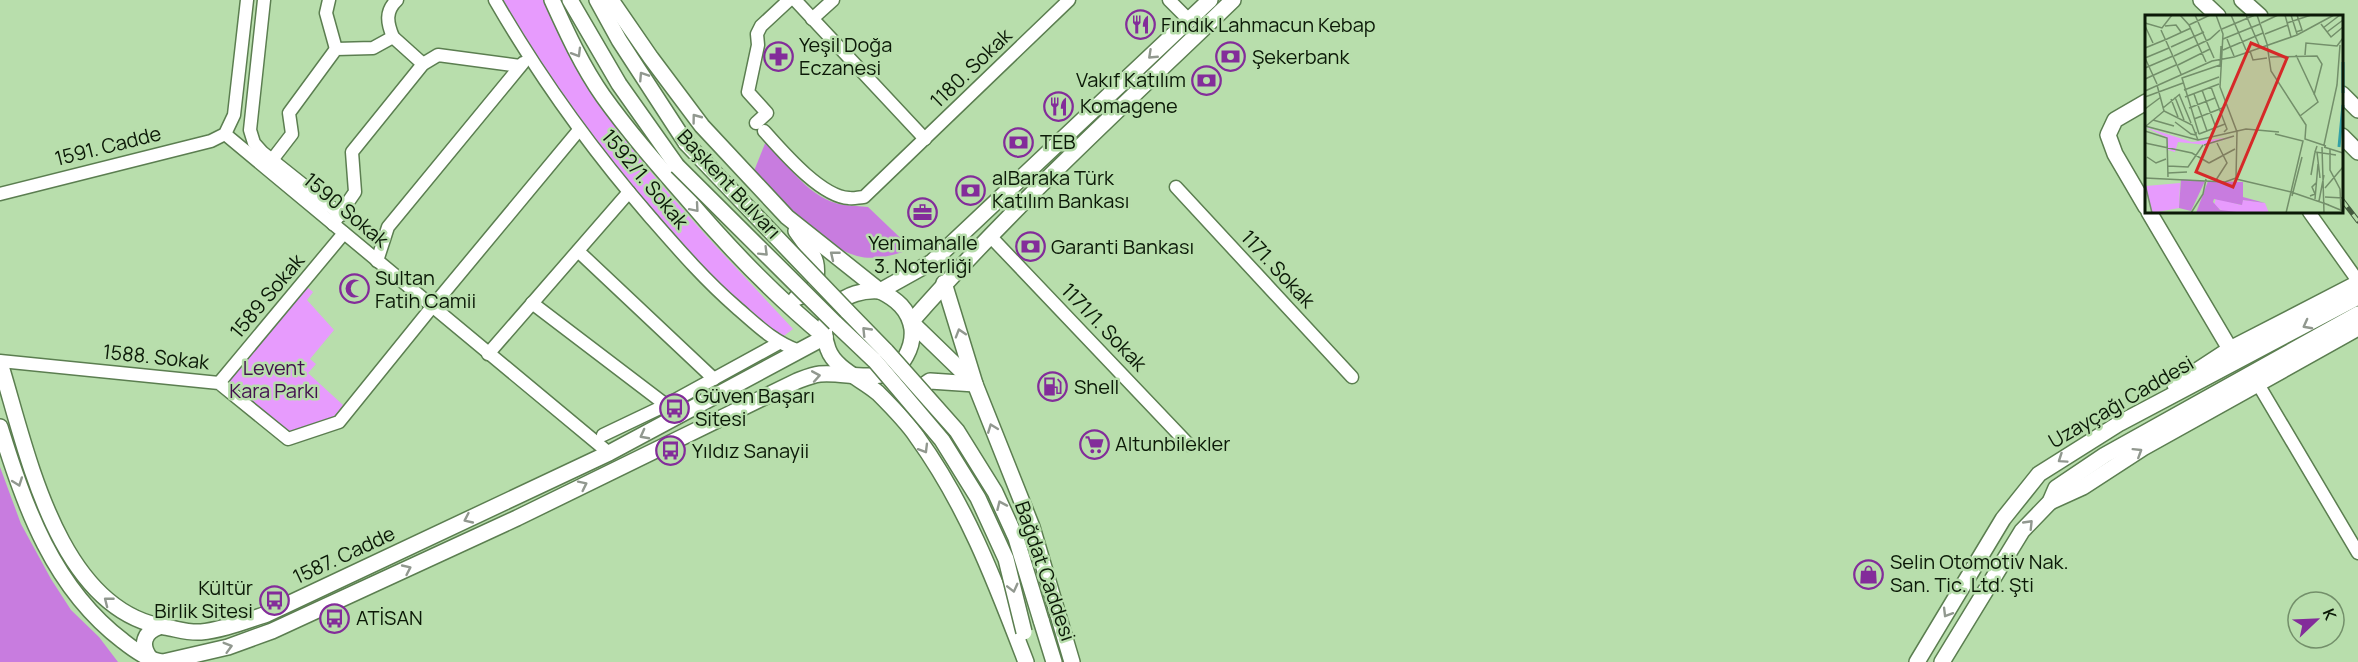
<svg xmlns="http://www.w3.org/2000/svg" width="2358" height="662" font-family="Manrope,sans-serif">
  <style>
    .green { fill: #e79bfd }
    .forest { fill: #c87cdf }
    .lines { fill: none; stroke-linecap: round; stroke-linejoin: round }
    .minor-casing { stroke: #5b7e50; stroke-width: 15 }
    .major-casing { stroke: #5b7e50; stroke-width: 18 }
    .minor { stroke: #fff; stroke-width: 12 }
    .major { stroke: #fff; stroke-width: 15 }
    .rail-casing { stroke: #445a3e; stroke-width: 5 }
    .rail { stroke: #b8deac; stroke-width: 3; stroke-dasharray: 9; stroke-linecap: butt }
    .major-bridge-casing { stroke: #5b7e50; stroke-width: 18; stroke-linecap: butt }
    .major-bridge { stroke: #fff; stroke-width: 15 }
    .oneway { stroke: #91988f }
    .labels { text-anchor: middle; stroke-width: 5; stroke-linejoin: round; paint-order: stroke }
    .poi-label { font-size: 20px; fill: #0b1907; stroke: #b8deac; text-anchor: start }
    .street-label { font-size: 20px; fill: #0b1907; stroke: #b8deac }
    .park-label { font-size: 20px; fill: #42104e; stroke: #b8deac }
    .inset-river { fill: none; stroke: #34a1a5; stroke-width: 3 }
    .inset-road { fill: none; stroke: #738f6a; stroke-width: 1.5 }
    .view { fill: #d62828; fill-opacity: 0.15; stroke: #d62828; stroke-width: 3 }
    .inset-edge { fill: none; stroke: #0b1907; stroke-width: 3 }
  </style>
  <rect width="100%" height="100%" fill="#b8deac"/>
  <!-- green -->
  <g class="green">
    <path d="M502 0H543C557 30 570 61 589 89 644 174 724 254 793 329L781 338 740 303 686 250 598 148 565 104Z"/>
    <polygon points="307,287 313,292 307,300 334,330 310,359 316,364 308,373 343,405 330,422 287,436 225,385"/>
  </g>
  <!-- forest -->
  <g class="forest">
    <path d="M766 141C788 165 810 200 844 205 852 206 860 206 868 207L912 249C895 255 875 261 857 256 818 245 782 199 754 171Z"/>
    <polygon points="0,467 21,524 51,579 71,610 99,637 118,662 0,662"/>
  </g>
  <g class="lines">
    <defs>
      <g id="minor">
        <polyline points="264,0 250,130 254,143 262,152 341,215"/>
        <polyline points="329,0 326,13 336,49"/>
        <path d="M495 0C540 78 592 150 651 218 679 250 704 279 736 307 757 325 772 341 799 351"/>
        <polyline points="795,0 925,139"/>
        <polyline points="1169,0 1189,20"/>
        <polyline points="812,19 833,0"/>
        <path d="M393 37C387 23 385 11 397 0"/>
        <polyline points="756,123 767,113 748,92 758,45 757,34 761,26 789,0"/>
        <path d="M764 131C782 151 821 197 849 198 854 199 859 197 864 197L1069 0"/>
        <polyline points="225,134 609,453"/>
        <polyline points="272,160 292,134 289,113 336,49 373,48 393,37 423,64"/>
        <polyline points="1176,187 1352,377"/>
        <polyline points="0,194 211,141 225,134 234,115 247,0"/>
        <polyline points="2309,212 2358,281"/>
        <polyline points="333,224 355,192 352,152 423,64 438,55 520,66"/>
        <polyline points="990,236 1189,445"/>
        <polyline points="578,251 714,379"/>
        <polyline points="377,261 388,227 523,63"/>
        <polyline points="532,303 666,405"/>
        <polyline points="488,354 629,192"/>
        <polyline points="0,361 219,383 288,439 339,422 432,307 579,130"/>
        <polyline points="219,383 344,233"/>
        <polyline points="2258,384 2358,553"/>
        <polyline points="603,435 666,405 779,343"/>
      </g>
      <g id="major">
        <path d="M552 0C567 33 582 66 603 96 628 131 656 163 684 195 727 246 774 295 825 337"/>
        <polyline points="570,0 619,84 677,166"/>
        <polyline points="597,0 619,40 686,143"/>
        <polyline points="2201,0 2218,16"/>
        <polyline points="2242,0 2260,16"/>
        <polyline points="2342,94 2358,110"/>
        <polyline points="2146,102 2115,120 2108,135 2115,154 2146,207"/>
        <polyline points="2342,136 2358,152"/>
        <polyline points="2149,212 2230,349"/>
        <path d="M796 231C814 257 821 258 814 292L796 298"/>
        <polyline points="944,283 975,384 1032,527 1072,662"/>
        <path d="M880 291C846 288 814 312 828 349 835 369 862 379 878 393 891 406 907 422 917 437 967 506 996 584 1026 662"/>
        <polyline points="880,291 932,262 1210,0"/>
        <polyline points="847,311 886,351"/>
        <path d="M911 322C1011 208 1124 105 1233 0"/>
        <polyline points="911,322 973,382"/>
        <polyline points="835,323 875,361"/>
        <path d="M0 363C27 450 57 610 165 627 177 629 188 633 201 632 223 630 245 621 267 614L609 453 825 337"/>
        <polyline points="2175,385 2230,349 2358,283"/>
        <polyline points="911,398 911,394 930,381 975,384"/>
        <path d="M0 427C25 507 53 588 123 641 133 649 150 661 163 662L228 647 272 631 517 518 797 381C805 378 812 375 820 374 849 371 888 389 906 356 911 347 913 339 912 329 909 309 896 299 880 291L787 217 702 126 651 58 611 0"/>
        <polyline points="2050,502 2083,487 2143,448 2358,328"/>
        <polyline points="1041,620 1054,662"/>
        <path d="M150 658C140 645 144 632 159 627"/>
        <polyline points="1917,662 2003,519 2039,474 2120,423 2358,297"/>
        <polyline points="1942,662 2022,531 2050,502 2056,488 2105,455 2358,314"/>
      </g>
    </defs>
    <!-- minor casing -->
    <use href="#minor" class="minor-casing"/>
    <!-- major casing -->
    <use href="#major" class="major-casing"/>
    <!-- minor -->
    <use href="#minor" class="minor"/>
    <!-- major -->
    <use href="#major" class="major"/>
    <defs>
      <polyline id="rail" points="2342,200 2358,221"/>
    </defs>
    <!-- rail casing -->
    <use href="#rail" class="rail-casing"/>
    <!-- rail -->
    <use href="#rail" class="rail"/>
    <defs>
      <g id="major-bridge">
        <polyline points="686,143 847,311"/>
        <polyline points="677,166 835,323"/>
        <polyline points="886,351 957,431 995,492 1016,538 1041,620"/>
        <polyline points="875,361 942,440 978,498 1006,559 1024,632"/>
      </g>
    </defs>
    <!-- major-bridge casing -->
    <use href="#major-bridge" class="major-bridge-casing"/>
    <!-- major-bridge -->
    <use href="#major-bridge" class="major-bridge"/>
  </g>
  <!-- one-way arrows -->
  <defs><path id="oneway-chevron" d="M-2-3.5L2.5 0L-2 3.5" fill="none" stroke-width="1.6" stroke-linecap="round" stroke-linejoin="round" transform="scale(1.5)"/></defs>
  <g class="oneway">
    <use href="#oneway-chevron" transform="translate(577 53) rotate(59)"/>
    <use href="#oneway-chevron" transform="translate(1152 55) rotate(137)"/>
    <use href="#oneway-chevron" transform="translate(643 76) rotate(-123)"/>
    <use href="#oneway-chevron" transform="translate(696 118) rotate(-127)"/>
    <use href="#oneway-chevron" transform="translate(695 208) rotate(49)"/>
    <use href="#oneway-chevron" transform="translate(764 252) rotate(45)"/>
    <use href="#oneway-chevron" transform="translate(834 255) rotate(-141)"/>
    <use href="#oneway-chevron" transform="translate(2307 325) rotate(152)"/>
    <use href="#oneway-chevron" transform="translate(866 331) rotate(-134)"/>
    <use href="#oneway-chevron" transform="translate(960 333) rotate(-107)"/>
    <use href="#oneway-chevron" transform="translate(816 376) rotate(-10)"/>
    <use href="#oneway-chevron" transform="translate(992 428) rotate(-111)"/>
    <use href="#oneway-chevron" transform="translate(644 435) rotate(152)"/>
    <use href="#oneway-chevron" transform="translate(924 449) rotate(59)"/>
    <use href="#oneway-chevron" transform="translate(2138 452) rotate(-32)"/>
    <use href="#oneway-chevron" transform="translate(2062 459) rotate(146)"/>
    <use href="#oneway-chevron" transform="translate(18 482) rotate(70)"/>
    <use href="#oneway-chevron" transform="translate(583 485) rotate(-26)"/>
    <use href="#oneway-chevron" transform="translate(1001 505) rotate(-114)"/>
    <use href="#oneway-chevron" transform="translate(468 519) rotate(155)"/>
    <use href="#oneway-chevron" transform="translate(2029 524) rotate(-46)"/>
    <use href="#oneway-chevron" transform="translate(407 569) rotate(-25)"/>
    <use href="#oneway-chevron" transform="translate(1013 588) rotate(76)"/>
    <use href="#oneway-chevron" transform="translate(108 601) rotate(-142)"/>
    <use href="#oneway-chevron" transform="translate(1947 613) rotate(121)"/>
    <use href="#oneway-chevron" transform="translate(228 647) rotate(-16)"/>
  </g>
  <!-- icons -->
  <defs>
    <symbol id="restaurant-ring" viewBox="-11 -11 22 22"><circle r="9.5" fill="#b8deac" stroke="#832c9a" stroke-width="1.5"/><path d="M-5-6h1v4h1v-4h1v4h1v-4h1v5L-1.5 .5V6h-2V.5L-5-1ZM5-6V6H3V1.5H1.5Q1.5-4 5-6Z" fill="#832c9a"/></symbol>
    <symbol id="pharmacy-ring" viewBox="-11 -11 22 22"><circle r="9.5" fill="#b8deac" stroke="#832c9a" stroke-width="1.5"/><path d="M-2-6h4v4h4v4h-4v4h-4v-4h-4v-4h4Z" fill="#832c9a"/></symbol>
    <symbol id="bank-ring" viewBox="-11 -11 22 22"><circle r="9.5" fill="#b8deac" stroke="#832c9a" stroke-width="1.5"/><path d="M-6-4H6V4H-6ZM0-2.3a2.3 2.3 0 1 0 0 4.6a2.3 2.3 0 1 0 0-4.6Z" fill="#832c9a"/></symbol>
    <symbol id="office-ring" viewBox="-11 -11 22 22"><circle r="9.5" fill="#b8deac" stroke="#832c9a" stroke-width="1.5"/><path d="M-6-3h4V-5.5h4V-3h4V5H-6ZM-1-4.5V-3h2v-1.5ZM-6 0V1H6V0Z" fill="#832c9a"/></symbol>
    <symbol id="mosque-ring" viewBox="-11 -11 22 22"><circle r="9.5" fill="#b8deac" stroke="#832c9a" stroke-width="1.5"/><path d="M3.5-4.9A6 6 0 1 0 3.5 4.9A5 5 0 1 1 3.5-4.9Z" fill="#832c9a"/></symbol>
    <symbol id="fuel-ring" viewBox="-11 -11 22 22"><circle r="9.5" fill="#b8deac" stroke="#832c9a" stroke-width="1.5"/><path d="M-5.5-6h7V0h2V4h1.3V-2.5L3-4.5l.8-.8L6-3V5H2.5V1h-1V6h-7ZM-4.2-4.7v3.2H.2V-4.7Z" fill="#832c9a"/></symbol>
    <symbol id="bus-ring" viewBox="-11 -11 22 22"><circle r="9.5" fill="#b8deac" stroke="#832c9a" stroke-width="1.5"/><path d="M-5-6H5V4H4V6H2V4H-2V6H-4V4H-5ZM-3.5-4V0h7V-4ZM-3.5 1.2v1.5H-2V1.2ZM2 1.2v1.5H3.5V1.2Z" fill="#832c9a"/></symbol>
    <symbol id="supermarket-ring" viewBox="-11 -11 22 22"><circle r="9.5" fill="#b8deac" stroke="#832c9a" stroke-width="1.5"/><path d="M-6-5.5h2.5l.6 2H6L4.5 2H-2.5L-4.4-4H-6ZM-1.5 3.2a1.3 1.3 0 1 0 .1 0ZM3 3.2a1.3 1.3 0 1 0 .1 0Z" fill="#832c9a"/></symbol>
    <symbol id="shop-ring" viewBox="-11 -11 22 22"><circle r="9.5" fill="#b8deac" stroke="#832c9a" stroke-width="1.5"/><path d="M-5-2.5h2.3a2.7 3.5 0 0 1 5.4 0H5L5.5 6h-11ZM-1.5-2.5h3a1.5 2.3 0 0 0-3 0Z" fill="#832c9a"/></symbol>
  </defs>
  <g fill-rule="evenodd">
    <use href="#restaurant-ring" x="1124" y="8" width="33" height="33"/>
    <use href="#pharmacy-ring" x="762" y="40" width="33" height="33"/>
    <use href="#bank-ring" x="1214" y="40" width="33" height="33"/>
    <use href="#bank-ring" x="1190" y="64" width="33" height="33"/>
    <use href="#restaurant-ring" x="1042" y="90" width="33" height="33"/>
    <use href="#bank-ring" x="1002" y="126" width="33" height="33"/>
    <use href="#bank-ring" x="954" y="174" width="33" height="33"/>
    <use href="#office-ring" x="906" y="196" width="33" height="33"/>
    <use href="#bank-ring" x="1014" y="230" width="33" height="33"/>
    <use href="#mosque-ring" x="338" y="272" width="33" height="33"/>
    <use href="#fuel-ring" x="1036" y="370" width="33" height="33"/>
    <use href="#bus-ring" x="658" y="392" width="33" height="33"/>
    <use href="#supermarket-ring" x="1078" y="428" width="33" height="33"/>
    <use href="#bus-ring" x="654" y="434" width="33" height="33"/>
    <use href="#shop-ring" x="1852" y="558" width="33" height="33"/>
    <use href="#bus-ring" x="258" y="584" width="33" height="33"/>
    <use href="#bus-ring" x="318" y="602" width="33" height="33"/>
  </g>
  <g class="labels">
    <!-- poi labels -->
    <g class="poi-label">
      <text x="1161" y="32">Fındık Lahmacun Kebap</text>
      <text x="799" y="52">Yeşil Doğa<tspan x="799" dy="23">Eczanesi</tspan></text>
      <text x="1252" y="64">Şekerbank</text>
      <text x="1186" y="87" text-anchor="end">Vakıf Katılım</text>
      <text x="1080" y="113">Komagene</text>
      <text x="1040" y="149">TEB</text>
      <text x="992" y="185">alBaraka Türk<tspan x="992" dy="23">Katılım Bankası</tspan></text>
      <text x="923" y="250" text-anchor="middle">Yenimahalle<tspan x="923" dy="23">3. Noterliği</tspan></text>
      <text x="1051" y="254">Garanti Bankası</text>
      <text x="375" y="285">Sultan<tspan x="375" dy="23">Fatih Camii</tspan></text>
      <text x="1074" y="394">Shell</text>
      <text x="695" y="403">Güven Başarı<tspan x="695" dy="23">Sitesi</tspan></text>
      <text x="1115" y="451">Altunbilekler</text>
      <text x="692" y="458">Yıldız Sanayii</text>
      <text x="1890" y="569">Selin Otomotiv Nak.<tspan x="1890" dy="23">San. Tic. Ltd. Şti</tspan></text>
      <text x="253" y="595" text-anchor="end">Kültür<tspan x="253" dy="23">Birlik Sitesi</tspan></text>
      <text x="356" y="625">ATİSAN</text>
    </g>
    <!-- street labels -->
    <g class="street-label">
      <text transform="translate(971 68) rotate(-44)" y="7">1180. Sokak</text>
      <text transform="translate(108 146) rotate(-14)" y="7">1591. Cadde</text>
      <text transform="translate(645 179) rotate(50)" y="7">1592/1. Sokak</text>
      <text transform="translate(729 184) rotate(47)" y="7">Başkent Bulvarı</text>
      <text transform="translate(346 210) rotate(40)" y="7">1590 Sokak</text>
      <text transform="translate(1278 269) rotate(47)" y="7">1171. Sokak</text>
      <text transform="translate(267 296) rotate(-50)" y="7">1589 Sokak</text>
      <text transform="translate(1104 327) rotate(46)" y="7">1171/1. Sokak</text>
      <text transform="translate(156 357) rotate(6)" y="7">1588. Sokak</text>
      <text transform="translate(2121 402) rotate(-30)" y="7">Uzayçağı Caddesi</text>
      <text transform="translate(344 555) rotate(-25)" y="7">1587. Cadde</text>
      <text transform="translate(1045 571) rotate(71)" y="7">Bağdat Caddesi</text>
    </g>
    <!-- park labels -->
    <g class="park-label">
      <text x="274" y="375">Levent<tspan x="274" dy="23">Kara Parkı</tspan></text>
    </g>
  </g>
  <!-- overview -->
  <g transform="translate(2145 15)">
    <rect width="198" height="198" fill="#b8deac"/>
    <path d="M0 112 47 127 88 122 62 130 33 127 30 137 23 135 21 122ZM35 168 34 193 7 198 1 171ZM71 183 96 190 98 185 120 188 124 198 79 197 69 190Z" fill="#e79bfd"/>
    <path d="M36 164 60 166 46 196 34 193ZM63 166 98 167V182L120 188 98 185 97 190 69 184 68 187 75 195 100 198H51Z" fill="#c87cdf"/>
    <path class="inset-river" d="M198 47V78M194 132 198 90"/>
    <path class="inset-road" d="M35 0 44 10 61 47M50 0 69 43M86 0 101 35M101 0 114 30M112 0 122 29 126 56 161 110 160 124 181 131M140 0 146 22M146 0 152 19M0 8 17 13 27 0M116 8 133 0M142 8 166 0M176 9 186 22 198 12M44 10 65 0M0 11 8 28M20 11 31 10 36 17M178 13 195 0M77 14 110 0M16 15 36 59M151 17 157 15 152 0M182 17 198 5M120 19 143 10M22 24 46 13M78 24 115 9M82 24 89 41M26 32 59 17M0 33 22 24M78 35 118 18M105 36 108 45 122 43M151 40 173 87 155 101M160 40 161 28 192 31 198 23M29 41 65 24 75 15M125 42 172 41 177 49 169 80M0 43 12 69M0 43 24 33M33 50 65 34M75 52 76 31M0 53 28 41M0 64 31 50M12 70 19 96 47 110 53 125M66 72 82 114 79 117M39 75 74 62M57 75 71 113M0 76 67 46 89 42 152 20 189 0M34 79 46 108M49 79 62 116M0 82 38 68M30 82 39 105M40 82 74 69M26 84 33 102M18 93 35 79M44 93 70 83M0 94 16 82M49 104 80 92M8 105 29 111M30 107 46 119 51 120V117M0 111 53 125 101 114 134 117M1 111 19 96M0 116 22 123 23 162M54 119 37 63 75 50M54 119 80 109M130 119 158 126 141 198M0 128 47 138 64 148M59 130 89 121M179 130 192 70 195 30M172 131 170 137 191 140M177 132 179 198M179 132 198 138M185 134V155L195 174 196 195M172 137 175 163M2 142 11 148 21 144M64 148 90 134M23 151 43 152 58 130M23 158 42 157M166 160 170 137M0 163 80 167 91 163 92 117 75 72 78 19 71 0M91 164 146 177M71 165 82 148 72 128M0 169 7 198M180 173 198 152M146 177 184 190M147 181 157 142M165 181 170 179 167 172 171 168M180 182 198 183M170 184 173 149M174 186 179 160M181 189 198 196M46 198 58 179 61 164"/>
    <path class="view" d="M106 28 142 43 88 172 51 157Z"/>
    <rect width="198" height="198" class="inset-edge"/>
  </g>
  <!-- north arrow -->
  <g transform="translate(2316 620) rotate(67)"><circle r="28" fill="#b8deac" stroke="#738f6a" stroke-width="1.5"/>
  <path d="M0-4.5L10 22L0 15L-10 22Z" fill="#832c9a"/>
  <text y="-9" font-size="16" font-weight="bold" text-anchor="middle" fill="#0b1907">K</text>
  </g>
</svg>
